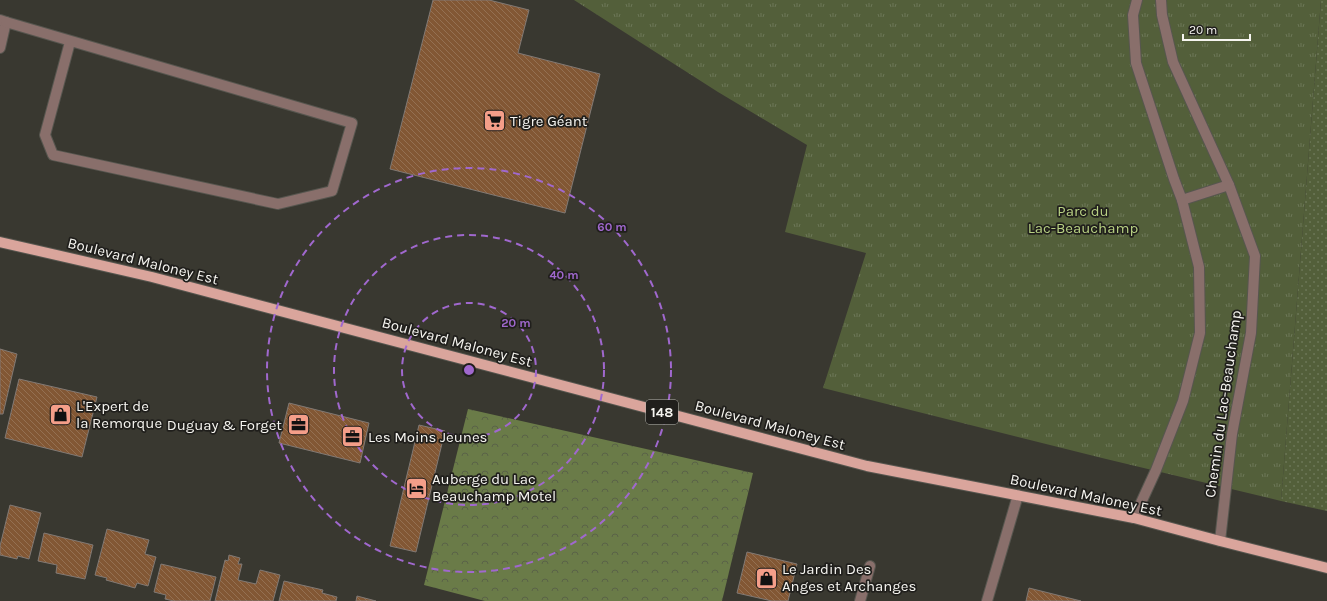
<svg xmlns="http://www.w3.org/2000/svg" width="1327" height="601" font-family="Karla,sans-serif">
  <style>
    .grass { fill: url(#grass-dots) }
    .forest { fill: url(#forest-crowns) }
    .park { fill: url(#park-tufts) }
    .building { fill: url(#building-back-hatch); stroke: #817974 }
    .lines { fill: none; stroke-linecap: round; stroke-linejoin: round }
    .lane-casing { stroke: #57564f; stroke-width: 12 }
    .primary-casing { stroke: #57564f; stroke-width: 12 }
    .lane { stroke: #896f6b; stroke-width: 10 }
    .primary { stroke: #daa59c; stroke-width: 10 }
    .ring { fill: none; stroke: #a068ce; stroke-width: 2; stroke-dasharray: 7 5 }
    .labels { text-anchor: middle; stroke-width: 3.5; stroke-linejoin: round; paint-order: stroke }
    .shield { fill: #201f1c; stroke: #b6b5b0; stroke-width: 1 }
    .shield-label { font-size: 14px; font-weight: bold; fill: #f6f5f0 }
    .poi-label { font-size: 15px; fill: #f6f5f0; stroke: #201f1c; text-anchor: start }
    .park-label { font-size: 15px; fill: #b8d183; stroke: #201f1c }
    .street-label { font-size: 15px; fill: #f6f5f0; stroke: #201f1c }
    .centre { fill: #a068ce; stroke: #201f1c; stroke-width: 2 }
    .ring-label { font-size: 12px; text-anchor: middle; font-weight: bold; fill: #a068ce; stroke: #201f1c; stroke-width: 3.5; stroke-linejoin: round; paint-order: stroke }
  </style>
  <defs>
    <pattern id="grass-dots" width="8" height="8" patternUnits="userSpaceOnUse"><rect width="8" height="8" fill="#535f3a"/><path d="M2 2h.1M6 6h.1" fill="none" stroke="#6c7757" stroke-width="1.8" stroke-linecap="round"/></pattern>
    <pattern id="forest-crowns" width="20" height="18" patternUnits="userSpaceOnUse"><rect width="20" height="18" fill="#6a7b48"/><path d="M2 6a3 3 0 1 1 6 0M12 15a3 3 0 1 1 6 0" fill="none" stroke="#5a6248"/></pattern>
    <pattern id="park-tufts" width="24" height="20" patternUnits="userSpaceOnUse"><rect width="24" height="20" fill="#535f3a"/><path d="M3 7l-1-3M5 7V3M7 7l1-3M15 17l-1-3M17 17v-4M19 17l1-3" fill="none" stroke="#6c7757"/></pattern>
    <pattern id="building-back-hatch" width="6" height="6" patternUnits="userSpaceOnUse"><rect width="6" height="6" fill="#825734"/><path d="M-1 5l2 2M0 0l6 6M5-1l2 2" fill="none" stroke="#947052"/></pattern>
  </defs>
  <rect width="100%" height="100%" fill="#393830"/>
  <!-- grass -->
  <polygon class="grass" points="1321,0 1327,0 1327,511 1281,501"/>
  <!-- forest -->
  <polygon class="forest" points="468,409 753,473 722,601 485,601 424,585"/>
  <!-- park -->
  <polygon class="park" points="574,0 1321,0 1281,501 1102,458 823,388 866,253 785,232 807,145 718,92"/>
  <!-- building -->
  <g class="building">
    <polygon points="433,0 489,0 529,10 518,53 600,74 565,213 390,169"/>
    <polygon points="0,349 17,354 3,414 0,414"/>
    <polygon points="19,379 97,397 82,457 5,438"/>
    <polygon points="289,403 369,423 360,463 279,443"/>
    <polygon points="419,425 445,431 416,552 390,546"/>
    <polygon points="10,505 41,513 29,559 18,556 17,559 0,555 0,546"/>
    <polygon points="107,529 149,540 145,554 156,557 148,586 137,583 135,588 106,580 107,578 95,575"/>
    <polygon points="44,533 93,545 85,579 56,573 57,565 38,561"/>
    <polygon points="747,552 797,564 788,601 772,601 737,593"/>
    <polygon points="229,555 240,558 238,564 242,564 238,580 256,584 260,570 280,575 273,601 215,601 225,560 228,561"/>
    <polygon points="161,564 216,577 210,601 174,601 165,599 166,595 154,592"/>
    <polygon points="284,581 323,590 322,593 337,597 336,601 279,601"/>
    <polygon points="1029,588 1081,601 1026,601"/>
    <polygon points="357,596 376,601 356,601"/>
  </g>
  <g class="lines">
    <defs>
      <g id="lane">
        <polyline points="1161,0 1162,15 1173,62 1229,185 1255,256 1251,333 1232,434 1220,541"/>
        <polyline points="0,20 6,22 0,48"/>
        <polyline points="6,22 352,123 332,191 278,204 53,155 45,135 70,42"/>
        <polyline points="1182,200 1229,185"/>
        <polyline points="1134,518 1156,470 1183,401 1200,333 1199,267 1182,200 1174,179 1136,63 1133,15 1137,0"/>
        <polyline points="860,601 870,566"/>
        <polyline points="987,601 1018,495"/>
      </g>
      <polyline id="primary" points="0,242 152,277 867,466 1134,518 1220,541 1327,568"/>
    </defs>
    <!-- lane casing -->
    <use href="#lane" class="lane-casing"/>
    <!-- primary casing -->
    <use href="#primary" class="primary-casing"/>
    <!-- lane -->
    <use href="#lane" class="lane"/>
    <!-- primary -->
    <use href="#primary" class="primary"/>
  </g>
  <!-- distance rings -->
  <g class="ring">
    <circle cx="469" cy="370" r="67"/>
    <circle cx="469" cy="370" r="135"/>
    <circle cx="469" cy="370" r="202"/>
  </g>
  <!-- icons -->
  <defs>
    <symbol id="supermarket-square" viewBox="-11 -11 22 22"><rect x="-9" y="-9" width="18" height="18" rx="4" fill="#f49e89" stroke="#201f1c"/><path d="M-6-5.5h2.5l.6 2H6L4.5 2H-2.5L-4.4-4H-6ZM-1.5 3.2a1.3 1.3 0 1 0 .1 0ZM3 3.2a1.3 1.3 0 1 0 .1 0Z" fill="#111"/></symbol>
    <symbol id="shop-square" viewBox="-11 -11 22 22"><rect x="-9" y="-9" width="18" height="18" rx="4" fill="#f49e89" stroke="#201f1c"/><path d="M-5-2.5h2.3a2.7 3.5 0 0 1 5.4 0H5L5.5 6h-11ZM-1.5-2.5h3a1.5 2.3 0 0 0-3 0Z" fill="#111"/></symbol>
    <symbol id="office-square" viewBox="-11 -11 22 22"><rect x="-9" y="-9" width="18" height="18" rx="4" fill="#f49e89" stroke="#201f1c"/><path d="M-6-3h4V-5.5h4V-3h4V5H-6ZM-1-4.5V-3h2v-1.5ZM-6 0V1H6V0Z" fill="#111"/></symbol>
    <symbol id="hotel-square" viewBox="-11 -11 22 22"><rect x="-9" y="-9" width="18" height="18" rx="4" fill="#f49e89" stroke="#201f1c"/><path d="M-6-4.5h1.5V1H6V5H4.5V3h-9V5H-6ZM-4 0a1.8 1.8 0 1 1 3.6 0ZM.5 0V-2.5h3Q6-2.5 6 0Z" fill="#111"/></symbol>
  </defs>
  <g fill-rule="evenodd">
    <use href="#supermarket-square" x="482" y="108" width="25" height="25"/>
    <use href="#shop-square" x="48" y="402" width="25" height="25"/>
    <use href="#office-square" x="286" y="412" width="25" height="25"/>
    <use href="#office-square" x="340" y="424" width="25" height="25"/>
    <use href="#hotel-square" x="404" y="476" width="25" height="25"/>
    <use href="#shop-square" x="754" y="566" width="25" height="25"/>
  </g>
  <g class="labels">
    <!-- shield labels -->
    <rect class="shield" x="646" y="400" width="32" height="24" rx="3"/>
    <g class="shield-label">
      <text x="662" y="417">148</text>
    </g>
    <!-- poi labels -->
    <g class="poi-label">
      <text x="510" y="126">Tigre Géant</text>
      <text x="76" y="411">L'Expert de<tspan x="76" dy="17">la Remorque</tspan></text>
      <text x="282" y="430" text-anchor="end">Duguay &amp; Forget</text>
      <text x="368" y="442">Les Moins Jeunes</text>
      <text x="432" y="484">Auberge du Lac<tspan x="432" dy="17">Beauchamp Motel</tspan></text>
      <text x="782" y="574">Le Jardin Des<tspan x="782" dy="17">Anges et Archanges</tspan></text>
    </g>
    <!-- park labels -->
    <g class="park-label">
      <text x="1083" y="216">Parc du<tspan x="1083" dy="17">Lac-Beauchamp</tspan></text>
    </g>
    <!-- street labels -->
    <g class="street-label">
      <text transform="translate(143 261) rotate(14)" y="5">Boulevard Maloney Est</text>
      <text transform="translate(457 342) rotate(15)" y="5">Boulevard Maloney Est</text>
      <text transform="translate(1223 404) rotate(-82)" y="5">Chemin du Lac-Beauchamp</text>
      <text transform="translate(770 425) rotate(15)" y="5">Boulevard Maloney Est</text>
      <text transform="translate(1086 495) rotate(12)" y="5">Boulevard Maloney Est</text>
    </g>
  </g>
  <circle cx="469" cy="370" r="6" class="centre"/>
  <g class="ring-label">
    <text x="612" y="231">60 m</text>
    <text x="564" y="279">40 m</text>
    <text x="516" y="327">20 m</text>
  </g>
  <!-- scale -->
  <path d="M1183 34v6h67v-6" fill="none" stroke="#f6f5f0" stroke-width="2"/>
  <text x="1189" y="34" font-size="12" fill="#f6f5f0" stroke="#201f1c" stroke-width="3" paint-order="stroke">20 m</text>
</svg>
